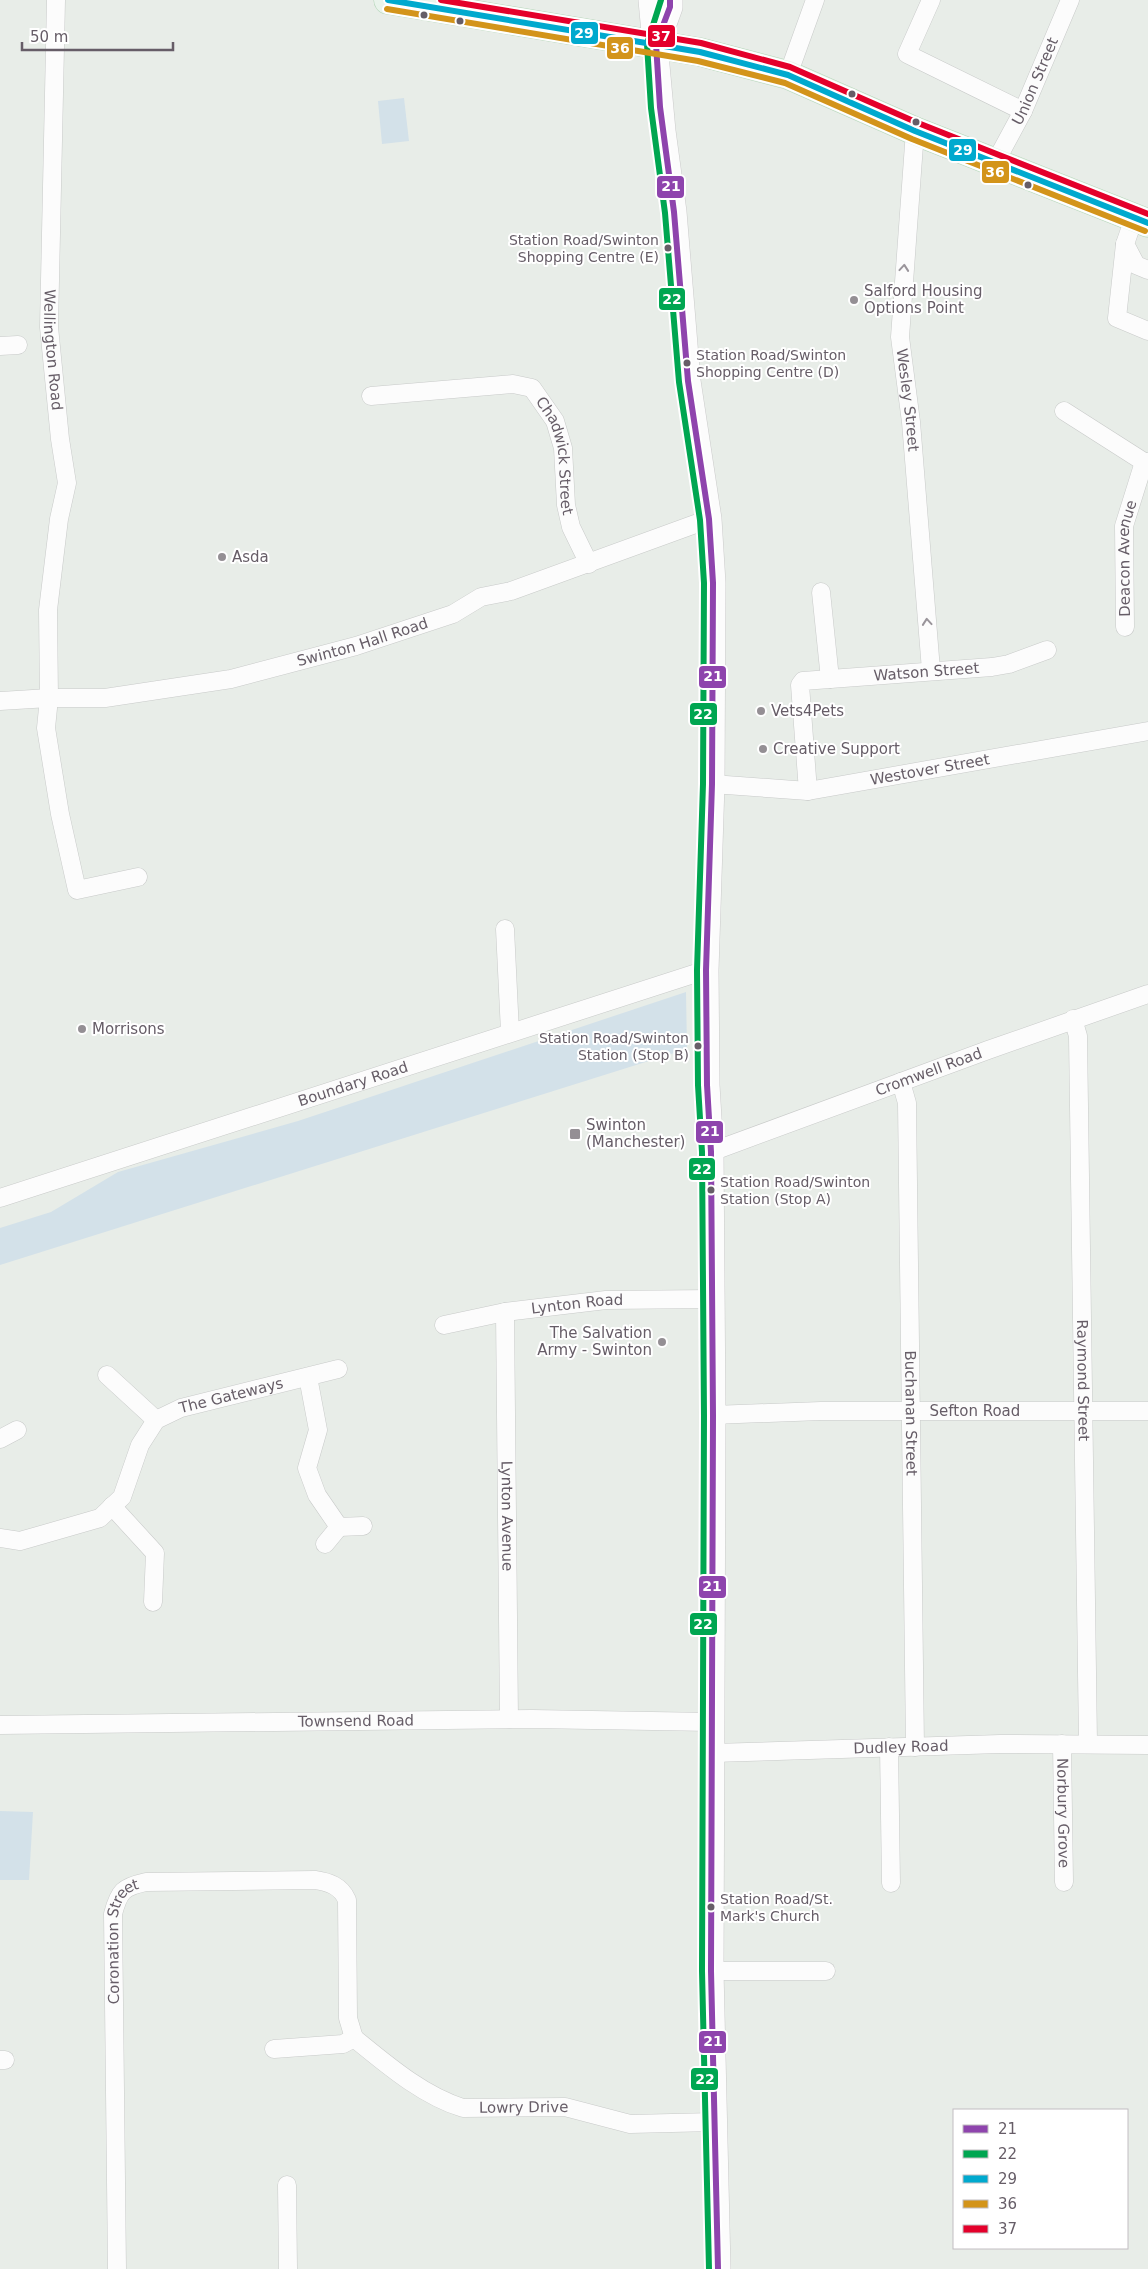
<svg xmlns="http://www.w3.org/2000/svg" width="1148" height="2269" font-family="'DejaVu Sans',sans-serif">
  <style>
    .green { fill: #d3e1e9 }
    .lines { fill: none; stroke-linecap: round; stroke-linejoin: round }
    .minor-casing { stroke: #c8cac9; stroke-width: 19 }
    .secondary-casing { stroke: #cacaca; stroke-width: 26 }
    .primary-casing { stroke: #b5d6b9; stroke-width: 29 }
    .minor { stroke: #fcfcfc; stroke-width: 18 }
    .secondary { stroke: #fcfcfc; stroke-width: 25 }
    .primary { stroke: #e9f3eb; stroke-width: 28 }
    .bus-1-casing { stroke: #fff; stroke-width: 10 }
    .bus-2-casing { stroke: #fff; stroke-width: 10 }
    .bus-3-casing { stroke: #fff; stroke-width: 10 }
    .bus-4-casing { stroke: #fff; stroke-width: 10 }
    .bus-5-casing { stroke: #fff; stroke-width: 10 }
    .bus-1 { stroke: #8e44ad; stroke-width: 6 }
    .bus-2 { stroke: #00a651; stroke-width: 6 }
    .bus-3 { stroke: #00a9ce; stroke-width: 6 }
    .bus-4 { stroke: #d3941a; stroke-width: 6 }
    .bus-5 { stroke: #e4002b; stroke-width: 6 }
    .oneway { stroke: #9a959b }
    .bus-dot { fill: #665d67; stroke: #fff; stroke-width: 2 }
    .poi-dot { fill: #948f94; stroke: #fff; stroke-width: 2 }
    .labels { text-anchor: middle; stroke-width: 4; stroke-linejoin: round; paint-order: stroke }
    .bus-label { font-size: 14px; fill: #665d67; stroke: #fff; text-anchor: start }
    .street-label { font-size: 15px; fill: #665d67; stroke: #fff }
    .poi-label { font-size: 15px; fill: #665d67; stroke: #fff; text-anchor: start }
    .line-badge { stroke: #fff; stroke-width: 2 }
    .badge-label { font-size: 14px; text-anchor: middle; font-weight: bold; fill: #fff }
  </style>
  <rect width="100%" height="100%" fill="#e8ede8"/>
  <!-- green -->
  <g class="green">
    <polygon points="404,98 409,141 382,144 378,101"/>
    <polygon points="686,992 687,1049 0,1265 0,1228 51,1212 118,1172 298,1121"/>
    <polygon points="0,1811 33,1812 29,1880 0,1880"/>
  </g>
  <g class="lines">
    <defs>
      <g id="minor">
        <path id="s1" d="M56 0 49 327 60 439 67 483 59 519 48 610 49 698 46 728 60 814 77 890 138 877"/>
        <polyline points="931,0 907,54 1023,111"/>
        <polyline points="788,75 815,0"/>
        <path id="s2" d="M915 131 900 337 911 422 931 670"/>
        <path id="s3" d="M996 161 1023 111 1070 0"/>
        <polyline points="1134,218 1125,244 1136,265 1148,270"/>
        <polyline points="1125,244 1117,318 1148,331"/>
        <polyline points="0,346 18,345"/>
        <path id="s4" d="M371 396 513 384 532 388 555 421 563 448 566 505 571 527 589 564"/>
        <polyline points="1064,411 1144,462 1148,462"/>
        <polyline points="821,592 830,679"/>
        <path id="s5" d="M1125 627 1124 526 1144 462"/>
        <path id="s6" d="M0 701 49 698H105L231 679 356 646 453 614 481 597 511 591 709 519"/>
        <path id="s7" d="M712 784 808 791 1148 731"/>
        <path id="s8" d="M808 791 800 685 803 681 992 667 1009 664 1047 650"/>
        <polyline points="505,929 510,1032"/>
        <path id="s9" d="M1073 1019 1078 1036 1088 1743"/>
        <path id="s10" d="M901 1082 907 1103 915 1747"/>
        <path id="s11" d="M711 1152 988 1050 1148 994"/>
        <path id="s12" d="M0 1198 706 970"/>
        <path id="s13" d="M505 1312 509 1719"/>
        <path id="s14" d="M444 1325 505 1312 606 1300 712 1299"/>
        <polyline points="107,1375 156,1420"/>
        <polyline points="308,1377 318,1430 307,1468 317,1495 339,1527 363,1526"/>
        <path id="s15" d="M713 1415 821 1411H1148"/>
        <polyline points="0,1439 17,1430"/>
        <polyline points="112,1506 155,1553 153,1602"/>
        <path id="s16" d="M0 1538 20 1541 100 1518 122 1497 140 1445 156 1420 181 1408 338 1369"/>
        <polyline points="325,1544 339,1527"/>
        <path id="s17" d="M0 1725 532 1719 712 1722"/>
        <path id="s18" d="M1062 1744 1064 1882"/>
        <polyline points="889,1747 891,1883"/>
        <path id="s19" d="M713 1753 1000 1744 1148 1745"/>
        <polyline points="711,1971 826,1971"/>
        <path id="s20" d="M354 2038C386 2064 423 2096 463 2108L565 2107 630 2124 714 2122"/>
        <polyline points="274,2049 343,2044 354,2038"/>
        <polyline points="0,2060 5,2060"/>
        <polyline points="287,2185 288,2269"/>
        <path id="s21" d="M117 2269 113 1914C119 1891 123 1887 146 1882L315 1880C329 1882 341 1886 347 1900L348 2018 354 2038"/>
      </g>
      <g id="secondary">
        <polyline points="651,0 663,131 674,212 688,381 709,519 713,583 712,784 706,970 707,1085 711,1152 713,1415 711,1971 718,2269"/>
        <polyline points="657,43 670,7 670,0"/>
      </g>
      <polyline id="primary" points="388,0 700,52 788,75 915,131 1148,223"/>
    </defs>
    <!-- minor casing -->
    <use href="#minor" class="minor-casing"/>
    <!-- secondary casing -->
    <use href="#secondary" class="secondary-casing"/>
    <!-- primary casing -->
    <use href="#primary" class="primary-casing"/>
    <!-- minor -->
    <use href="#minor" class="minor"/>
    <!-- secondary -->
    <use href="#secondary" class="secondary"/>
    <!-- primary -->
    <use href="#primary" class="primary"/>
    <defs>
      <polyline id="bus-1" points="670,0 670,7 656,44 660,107 674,212 688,381 709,519 713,583 712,784 706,970 707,1085 711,1152 713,1415 711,1971 718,2269"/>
      <polyline id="bus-2" points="661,0 647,44 651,108 665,213 679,382 700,520 704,583 703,784 697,970 698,1085 702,1152 704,1415 702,1971 709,2269"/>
      <polyline id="bus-3" points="388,0 700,52 788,75 915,131 1148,223"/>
      <polyline id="bus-4" points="387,9 698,61 785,83 912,139 1145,231"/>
      <polyline id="bus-5" points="441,0 701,43 790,67 918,123 1148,214"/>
    </defs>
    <!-- bus-1 casing -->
    <use href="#bus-1" class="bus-1-casing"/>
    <!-- bus-2 casing -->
    <use href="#bus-2" class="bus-2-casing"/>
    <!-- bus-3 casing -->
    <use href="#bus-3" class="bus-3-casing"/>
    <!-- bus-4 casing -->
    <use href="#bus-4" class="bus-4-casing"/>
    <!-- bus-5 casing -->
    <use href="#bus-5" class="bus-5-casing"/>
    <!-- bus-1 -->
    <use href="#bus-1" class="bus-1"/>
    <!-- bus-2 -->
    <use href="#bus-2" class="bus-2"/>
    <!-- bus-3 -->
    <use href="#bus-3" class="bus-3"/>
    <!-- bus-4 -->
    <use href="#bus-4" class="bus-4"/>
    <!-- bus-5 -->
    <use href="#bus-5" class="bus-5"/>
  </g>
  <!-- one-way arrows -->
  <defs><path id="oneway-chevron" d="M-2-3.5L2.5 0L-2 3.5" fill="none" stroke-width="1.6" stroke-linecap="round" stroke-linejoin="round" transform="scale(1.25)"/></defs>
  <g class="oneway">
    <use href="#oneway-chevron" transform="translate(904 268) rotate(-85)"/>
    <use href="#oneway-chevron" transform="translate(927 622) rotate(-95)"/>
  </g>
  <!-- markers -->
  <g class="bus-dot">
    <circle cx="424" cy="15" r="4.5"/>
    <circle cx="460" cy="21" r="4.5"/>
    <circle cx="852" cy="94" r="4.5"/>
    <circle cx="916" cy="122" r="4.5"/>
    <circle cx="1028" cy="185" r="4.5"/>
    <circle cx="668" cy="248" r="4.5"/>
    <circle cx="687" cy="363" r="4.5"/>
    <circle cx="698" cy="1046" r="4.5"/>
    <circle cx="711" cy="1190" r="4.5"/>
    <circle cx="711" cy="1907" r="4.5"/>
  </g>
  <g class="poi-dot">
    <circle cx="854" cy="300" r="5"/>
    <circle cx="222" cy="557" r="5"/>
    <circle cx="761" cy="711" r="5"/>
    <circle cx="763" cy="749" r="5"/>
    <circle cx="82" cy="1029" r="5"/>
    <rect x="569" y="1128" width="12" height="12" rx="2.5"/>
    <circle cx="662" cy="1342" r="5"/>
  </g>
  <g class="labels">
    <!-- bus labels -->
    <g class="bus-label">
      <text x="659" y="245" text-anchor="end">Station Road/Swinton<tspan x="659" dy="17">Shopping Centre (E)</tspan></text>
      <text x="696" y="360">Station Road/Swinton<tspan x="696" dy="17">Shopping Centre (D)</tspan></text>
      <text x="689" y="1043" text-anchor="end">Station Road/Swinton<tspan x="689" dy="17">Station (Stop B)</tspan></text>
      <text x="720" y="1187">Station Road/Swinton<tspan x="720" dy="17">Station (Stop A)</tspan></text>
      <text x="720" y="1904">Station Road/St.<tspan x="720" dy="17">Mark's Church</tspan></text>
    </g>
    <!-- street labels -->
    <g class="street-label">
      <text dy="5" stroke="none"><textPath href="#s3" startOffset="89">Union Street</textPath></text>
      <text dy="5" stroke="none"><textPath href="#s1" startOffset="350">Wellington Road</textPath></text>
      <text dy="5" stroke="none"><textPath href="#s2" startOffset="270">Wesley Street</textPath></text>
      <text dy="5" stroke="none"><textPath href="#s4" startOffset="236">Chadwick Street</textPath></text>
      <text dy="5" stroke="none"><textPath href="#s5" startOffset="69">Deacon Avenue</textPath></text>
      <text dy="5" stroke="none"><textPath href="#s6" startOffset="369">Swinton Hall Road</textPath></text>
      <text dy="5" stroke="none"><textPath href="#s8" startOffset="235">Watson Street</textPath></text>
      <text dy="5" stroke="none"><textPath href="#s7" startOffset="220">Westover Street</textPath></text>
      <text dy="5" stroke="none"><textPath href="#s11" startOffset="232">Cromwell Road</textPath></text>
      <text dy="5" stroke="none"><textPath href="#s12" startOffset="371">Boundary Road</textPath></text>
      <text dy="5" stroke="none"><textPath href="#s14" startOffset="135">Lynton Road</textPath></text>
      <text dy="5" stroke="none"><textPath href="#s9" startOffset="362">Raymond Street</textPath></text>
      <text dy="5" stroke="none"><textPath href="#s16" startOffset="298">The Gateways</textPath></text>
      <text dy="5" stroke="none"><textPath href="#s15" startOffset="262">Sefton Road</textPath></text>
      <text dy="5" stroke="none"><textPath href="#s10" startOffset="332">Buchanan Street</textPath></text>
      <text dy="5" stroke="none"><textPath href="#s13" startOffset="204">Lynton Avenue</textPath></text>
      <text dy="5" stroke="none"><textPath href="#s17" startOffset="356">Townsend Road</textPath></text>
      <text dy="5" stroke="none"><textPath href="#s19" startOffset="188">Dudley Road</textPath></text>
      <text dy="5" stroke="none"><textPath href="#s18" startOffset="69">Norbury Grove</textPath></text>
      <text dy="5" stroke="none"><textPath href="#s21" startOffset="331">Coronation Street</textPath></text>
      <text dy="5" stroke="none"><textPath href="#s20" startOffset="191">Lowry Drive</textPath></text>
    </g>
    <!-- poi labels -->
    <g class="poi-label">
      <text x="864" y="296">Salford Housing<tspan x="864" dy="17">Options Point</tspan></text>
      <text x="232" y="562">Asda</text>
      <text x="771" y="716">Vets4Pets</text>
      <text x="773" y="754">Creative Support</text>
      <text x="92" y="1034">Morrisons</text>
      <text x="586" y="1130">Swinton<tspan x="586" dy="17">(Manchester)</tspan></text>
      <text x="652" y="1338" text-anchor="end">The Salvation<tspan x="652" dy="17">Army - Swinton</tspan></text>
    </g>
  </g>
  <g class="line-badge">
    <rect x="570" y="21" width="29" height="24" rx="5" fill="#00a9ce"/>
    <rect x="647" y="24" width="29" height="24" rx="5" fill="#e4002b"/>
    <rect x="606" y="36" width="28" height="24" rx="5" fill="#d3941a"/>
    <rect x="948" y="138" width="29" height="24" rx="5" fill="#00a9ce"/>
    <rect x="981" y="160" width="29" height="24" rx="5" fill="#d3941a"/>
    <rect x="656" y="175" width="29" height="24" rx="5" fill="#8e44ad"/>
    <rect x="658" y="287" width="28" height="24" rx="5" fill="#00a651"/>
    <rect x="698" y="665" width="29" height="24" rx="5" fill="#8e44ad"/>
    <rect x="689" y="702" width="29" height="24" rx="5" fill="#00a651"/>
    <rect x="695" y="1120" width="29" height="24" rx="5" fill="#8e44ad"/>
    <rect x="688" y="1157" width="28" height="24" rx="5" fill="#00a651"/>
    <rect x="698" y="1575" width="29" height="24" rx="5" fill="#8e44ad"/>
    <rect x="689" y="1612" width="29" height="24" rx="5" fill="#00a651"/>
    <rect x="698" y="2030" width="29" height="24" rx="5" fill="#8e44ad"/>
    <rect x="690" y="2067" width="29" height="24" rx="5" fill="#00a651"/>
  </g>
  <g class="badge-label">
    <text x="584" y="38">29</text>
    <text x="661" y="41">37</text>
    <text x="620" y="53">36</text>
    <text x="963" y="155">29</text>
    <text x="995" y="177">36</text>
    <text x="671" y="191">21</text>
    <text x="672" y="304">22</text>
    <text x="713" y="681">21</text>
    <text x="703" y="719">22</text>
    <text x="710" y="1136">21</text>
    <text x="702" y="1174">22</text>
    <text x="712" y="1591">21</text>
    <text x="703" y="1629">22</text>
    <text x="713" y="2046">21</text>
    <text x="705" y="2084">22</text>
  </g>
  <!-- legend -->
  <rect x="953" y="2109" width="175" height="140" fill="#ffffff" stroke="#c2bec2"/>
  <rect x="963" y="2125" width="25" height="8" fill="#8e44ad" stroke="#c2bec2"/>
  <text x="998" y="2134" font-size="15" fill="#665d67">21</text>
  <rect x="963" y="2150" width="25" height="8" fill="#00a651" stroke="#c2bec2"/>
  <text x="998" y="2159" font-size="15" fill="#665d67">22</text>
  <rect x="963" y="2175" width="25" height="8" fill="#00a9ce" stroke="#c2bec2"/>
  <text x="998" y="2184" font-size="15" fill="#665d67">29</text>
  <rect x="963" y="2200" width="25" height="8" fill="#d3941a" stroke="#c2bec2"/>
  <text x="998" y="2209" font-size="15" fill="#665d67">36</text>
  <rect x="963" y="2225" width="25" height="8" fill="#e4002b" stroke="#c2bec2"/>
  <text x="998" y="2234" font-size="15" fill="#665d67">37</text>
  <!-- scale -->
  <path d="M22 42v8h151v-8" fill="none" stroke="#665d67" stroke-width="2.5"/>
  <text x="30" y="42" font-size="15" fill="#665d67" stroke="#ffffff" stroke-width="4" paint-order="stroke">50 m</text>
</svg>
